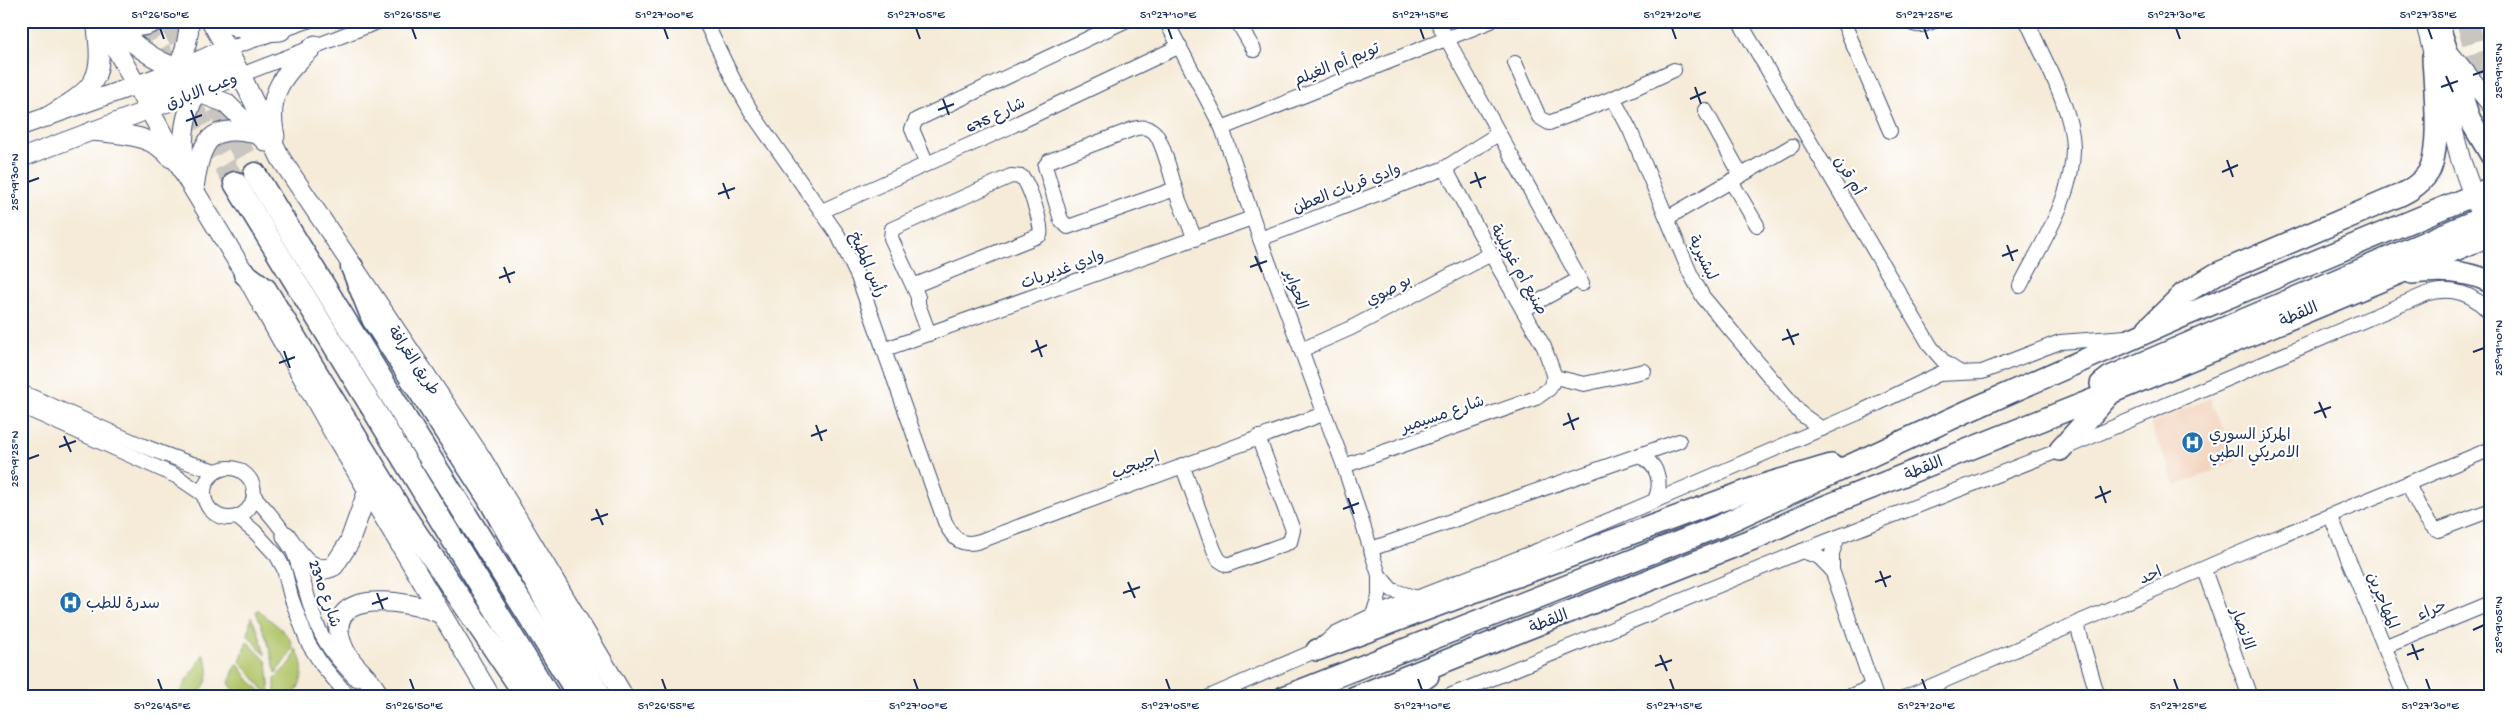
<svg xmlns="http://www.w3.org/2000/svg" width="2512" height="718" font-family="'Gochi Hand','Playpen Sans Arabic',sans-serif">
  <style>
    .built { fill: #f3d4be }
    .green { fill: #b0c569; stroke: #667a64 }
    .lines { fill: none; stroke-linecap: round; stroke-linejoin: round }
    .trunk-tunnel { stroke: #c9c5c0; stroke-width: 22; stroke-dasharray: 22 11; stroke-linecap: butt }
    .minor-casing { stroke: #3c4b70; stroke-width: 16 }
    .tertiary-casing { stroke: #3c4b70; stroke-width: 20 }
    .secondary-casing { stroke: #3c4b70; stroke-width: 21 }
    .primary-casing { stroke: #3c4b70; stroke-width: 24 }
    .trunk-casing { stroke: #3c4b70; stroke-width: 25 }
    .minor { stroke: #fff; stroke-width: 14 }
    .tertiary { stroke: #fff; stroke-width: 18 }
    .secondary { stroke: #fff; stroke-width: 19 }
    .primary { stroke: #fff; stroke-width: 21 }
    .trunk { stroke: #fff; stroke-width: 22 }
    .ticks { fill: none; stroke: #1b2f5e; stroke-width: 2 }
    .labels { text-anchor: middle; stroke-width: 4.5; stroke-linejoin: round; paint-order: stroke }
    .street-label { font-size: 16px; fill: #1b2f5e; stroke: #fff }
    .poi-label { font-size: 16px; fill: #1b2f5e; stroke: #fff; text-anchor: start }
    .neatline { fill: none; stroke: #1b2f5e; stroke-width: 2 }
    .ticks-label { font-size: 12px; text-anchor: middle; fill: #1b2f5e }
  </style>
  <rect width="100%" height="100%" fill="#fff"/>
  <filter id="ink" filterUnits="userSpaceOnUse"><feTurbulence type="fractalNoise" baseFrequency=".02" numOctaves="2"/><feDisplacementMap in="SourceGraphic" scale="10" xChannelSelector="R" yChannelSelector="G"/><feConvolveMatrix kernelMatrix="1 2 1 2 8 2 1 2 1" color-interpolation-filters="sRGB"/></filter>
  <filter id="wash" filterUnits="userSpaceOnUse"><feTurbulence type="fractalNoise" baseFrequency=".0096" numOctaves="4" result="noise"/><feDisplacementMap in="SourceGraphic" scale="20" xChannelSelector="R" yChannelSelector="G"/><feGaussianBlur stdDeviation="1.12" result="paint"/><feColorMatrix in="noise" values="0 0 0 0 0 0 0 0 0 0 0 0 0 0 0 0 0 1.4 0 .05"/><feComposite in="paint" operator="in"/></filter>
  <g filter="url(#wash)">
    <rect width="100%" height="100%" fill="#f5ebd8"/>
    <!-- built -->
    <polygon class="built" points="2210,398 2236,461 2176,486 2150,423"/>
    <!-- green -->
    <g class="green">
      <path d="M258 609C268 621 292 632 293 649L276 673 267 640 256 612Z"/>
      <polygon points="251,617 258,631 265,655 248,635"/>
      <polygon points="247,641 267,662 270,693 264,690 240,661"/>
      <path d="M296 649C306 667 304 681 292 697H275V678L292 661Z"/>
      <path d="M203 654C213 671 208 685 195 697H180C183 678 197 670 203 654Z"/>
      <polygon points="236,664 238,664 249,680 267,697 237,697 229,683"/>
    </g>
  </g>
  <g filter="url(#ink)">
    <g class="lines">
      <!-- trunk-tunnel -->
      <g class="trunk-tunnel">
        <polyline points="143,21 235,183"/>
        <polyline points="169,21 255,174"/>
        <polyline points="2467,21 2491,104"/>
      </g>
      <defs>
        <g id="minor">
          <path d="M705 21 733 79 752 113 838 235 858 277 945 522C953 539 961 547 980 541L1323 414"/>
          <polyline points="1166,21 1222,128 1260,239 1344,466 1379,575 1379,596 1373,615"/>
          <polyline points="1237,21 1254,50"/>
          <polyline points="1437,21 1582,284"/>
          <polyline points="1739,21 1931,347 1945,363 1959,372"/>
          <polyline points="1843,21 1890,131"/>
          <path d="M1908 21C1917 28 1924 25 1934 21"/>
          <polyline points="226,48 240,45 308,21"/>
          <polyline points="1515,63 1539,117 1549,123 1613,98 1674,70"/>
          <polyline points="241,75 380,21"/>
          <polyline points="1613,98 1630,130 1690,273 1703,297 1801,414 1822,429"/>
          <polyline points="1705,110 1741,175"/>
          <polyline points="1222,128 1491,21"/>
          <polyline points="927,164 912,129 916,120 1125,21"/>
          <polyline points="1731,181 1757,225"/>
          <path d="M1175 189 1068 227 1061 220 1045 166 1049 161 1133 129C1140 127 1149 126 1155 133 1165 145 1173 186 1180 203 1185 215 1190 227 1195 239"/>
          <polyline points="822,211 1005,129 1180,46"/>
          <polyline points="1667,218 1792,146"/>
          <polyline points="1260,239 1445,168 1498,134"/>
          <path d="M913 286 1040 235C1043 226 1029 184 1022 177L1011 176 892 229 891 238 918 297V304L929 334"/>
          <path d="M2020 286C2041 244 2074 196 2073 147 2072 107 2043 58 2027 21"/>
          <polyline points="1523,310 1579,279"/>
          <polyline points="883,350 1252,218"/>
          <polyline points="1301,350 1351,328 1491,254"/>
          <polyline points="1555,377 1584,384 1644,371"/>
          <path d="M21 392C85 419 149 453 216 471"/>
          <polyline points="21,406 176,476 204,495"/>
          <path d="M1638 456C1658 462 1663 483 1655 500"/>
          <polyline points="1182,465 1214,550 1219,560 1227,565 1290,542 1293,530 1258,437"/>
          <polyline points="1344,466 1536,398 1549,389 1555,377 1544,347 1491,254 1445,168"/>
          <circle cx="229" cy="493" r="25"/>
          <path d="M2408 484C2414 495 2426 526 2438 530L2491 510"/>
          <path d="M254 496C265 509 277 521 286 536 302 564 305 597 318 627 327 648 341 663 356 679"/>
          <polyline points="237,517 255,532 277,556 284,569 291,597 308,643 322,665 349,697"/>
          <polyline points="2331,517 2405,697"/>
          <polyline points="1838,537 1832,553 1832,570 1876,697"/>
          <polyline points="1371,549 1679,441"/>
          <polyline points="1802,551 1819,557 1832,570"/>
          <polyline points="2204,570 2250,697"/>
          <polyline points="1379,575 1392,590 1417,598"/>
          <polyline points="2077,625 2098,697"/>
          <polyline points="2384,647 2491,603"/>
          <polyline points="1209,697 1317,650 1336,633 1373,615 1539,550 1680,490 1858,413 1939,374 1982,372 2060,342 2126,337"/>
          <path d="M1447 697 1802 551 2060 450 2426 294C2451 286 2475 293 2491 315"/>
          <polyline points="1848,697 1872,687"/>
          <polyline points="1906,697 2237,554 2491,449"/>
        </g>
        <g id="tertiary">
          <polyline points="21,126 178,70 226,48"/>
          <polyline points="21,158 238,76"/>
        </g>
        <g id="secondary">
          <polyline points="101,21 186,177 245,274 335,435 491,697"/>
          <path d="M108 21C153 64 179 76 241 75"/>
          <path d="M117 21C131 27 143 29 156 21"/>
          <polyline points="211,21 241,75 281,159 480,456 624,697"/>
          <path d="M227 21C243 34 262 32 281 31"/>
          <polyline points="2425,21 2461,161 2486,231"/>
          <polyline points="2449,53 2491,104"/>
          <polyline points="137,86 170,82 226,103 266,142"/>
          <path d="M150 111C170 81 189 58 189 21"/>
          <path d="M47 117C97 87 105 81 96 21"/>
          <path d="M93 131C121 134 152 134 171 158"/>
          <path d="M275 136C265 92 285 73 315 45"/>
          <path d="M185 168C177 116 196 88 226 48"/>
          <path d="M194 188C201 140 209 122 260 135"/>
          <path d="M286 536C297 551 311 578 334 566L349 543 368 490"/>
          <path d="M380 697C371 677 349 665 342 644 321 585 413 601 441 614"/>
        </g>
        <g id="primary">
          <polyline points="2437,21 2469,118 2491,155"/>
          <path d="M2412 273C2440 270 2465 270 2491 282"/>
          <path d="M2148 328 2183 294 2216 274 2391 199C2406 193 2419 186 2428 173 2442 150 2434 85 2433 57"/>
          <polyline points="2101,384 2110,377 2491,214"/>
          <polyline points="2060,450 2110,394"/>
          <polyline points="1317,650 1760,486 1831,465"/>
          <polyline points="1284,697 1717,527 1968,411 2186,315 2491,188"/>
          <polyline points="1355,697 1758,537 1811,512 2130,385 2491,235"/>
          <polyline points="1398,697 1428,676"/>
        </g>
        <g id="trunk">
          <polyline points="255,174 412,429 580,697"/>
          <polyline points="235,183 549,697"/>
          <polyline points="352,267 373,319 488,497 600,697"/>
          <polyline points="245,274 265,289 401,511 527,697"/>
        </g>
      </defs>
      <!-- minor casing -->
      <use href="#minor" class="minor-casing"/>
      <!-- tertiary casing -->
      <use href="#tertiary" class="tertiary-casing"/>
      <!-- secondary casing -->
      <use href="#secondary" class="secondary-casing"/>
      <!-- primary casing -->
      <use href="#primary" class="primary-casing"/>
      <!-- trunk casing -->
      <use href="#trunk" class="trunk-casing"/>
      <!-- minor -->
      <use href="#minor" class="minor"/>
      <!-- tertiary -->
      <use href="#tertiary" class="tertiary"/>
      <!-- secondary -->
      <use href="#secondary" class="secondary"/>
      <!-- primary -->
      <use href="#primary" class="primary"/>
      <!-- trunk -->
      <use href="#trunk" class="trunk"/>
    </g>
  </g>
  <!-- ticks -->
  <path class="ticks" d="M160 28 164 39M412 28 416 39M664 28 668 39M916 28 920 39M1168 28 1172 39M1420 28 1424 39M1672 28 1676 39M1924 28 1928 39M2176 28 2180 39M2428 28 2432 39M2473 75 2484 71M2446 76 2453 92M1695 87 1701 104M2441 87 2458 81M943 99 949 115M1690 99 1706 92M191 110 197 126M938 110 954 104M186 121 202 115M2227 160 2233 177M1475 172 1481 188M2222 172 2238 165M28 182 39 178M723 183 729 199M1470 183 1486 177M718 194 735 188M2007 245 2013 261M1255 256 1262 272M2002 256 2018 250M504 267 510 283M1250 267 1267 261M499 278 515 272M1787 329 1794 345M1036 340 1042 357M1782 340 1799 334M284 351 290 368M1031 352 1047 345M2473 352 2484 348M279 363 295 357M2319 402 2326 418M1568 413 1574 430M2314 413 2331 407M816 425 822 441M1563 425 1579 418M64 436 71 452M811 436 827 430M59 447 76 441M28 459 39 455M2100 486 2106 503M1348 498 1354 514M2095 498 2111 491M596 509 603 525M1343 509 1359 503M591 520 608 514M1880 571 1886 587M1128 582 1135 598M1875 582 1891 576M377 593 383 609M1123 593 1140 587M372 604 388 598M2473 630 2484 625M2412 644 2418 660M1660 655 1667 671M2407 655 2424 649M1655 666 1672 660M158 679 162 690M410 679 414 690M662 679 666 690M914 679 918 690M1166 679 1170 690M1418 679 1422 690M1670 679 1674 690M1922 679 1926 690M2174 679 2178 690M2426 679 2430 690"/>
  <!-- icons -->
  <defs>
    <symbol id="hospital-disc" viewBox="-11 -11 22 22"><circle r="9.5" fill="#1f6fb2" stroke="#fff"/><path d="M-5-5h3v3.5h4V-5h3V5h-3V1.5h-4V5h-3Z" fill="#fff"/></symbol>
  </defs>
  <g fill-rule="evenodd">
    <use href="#hospital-disc" x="2180" y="430" width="25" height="25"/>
    <use href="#hospital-disc" x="58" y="590" width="25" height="25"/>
  </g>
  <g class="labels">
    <!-- street labels -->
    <g class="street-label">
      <text transform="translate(1336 63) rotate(-22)" y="6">تويم أم الغيلم</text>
      <text transform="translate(201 90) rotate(-21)" y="6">وعب الابارق</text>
      <text transform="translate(995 114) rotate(-25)" y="6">شارع 675</text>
      <text transform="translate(1850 175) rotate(59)" y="6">أم قرن</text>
      <text transform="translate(1346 187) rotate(-21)" y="6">وادي قريات العطن</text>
      <text transform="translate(1704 257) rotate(65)" y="6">لبشيرية</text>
      <text transform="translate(869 264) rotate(67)" y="6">رأس المطبخ</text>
      <text transform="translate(1062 268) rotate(-20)" y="6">وادي غديريات</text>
      <text transform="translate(1520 269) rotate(61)" y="6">صنيع أم غويلينة</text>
      <text transform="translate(1297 289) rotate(70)" y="6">الحواير</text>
      <text transform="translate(1388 289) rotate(-28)" y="6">بو صوي</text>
      <text transform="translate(2298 313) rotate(-23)" y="6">اللقطة</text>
      <text transform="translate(415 360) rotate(56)" y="6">طريق الغرافة</text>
      <text transform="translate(1442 413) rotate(-19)" y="6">شارع مسيمير</text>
      <text transform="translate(1135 464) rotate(-21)" y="6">اجبيجب</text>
      <text transform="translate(1923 467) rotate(-22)" y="6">اللقطة</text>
      <text transform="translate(2150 574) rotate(-23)" y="6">احد</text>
      <text transform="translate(326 593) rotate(71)" y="6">شارع 2310</text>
      <text transform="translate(2384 600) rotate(68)" y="6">المهاجرين</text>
      <text transform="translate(2431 609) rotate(-23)" y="6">حراء</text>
      <text transform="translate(1548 620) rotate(-21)" y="6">اللقطة</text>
      <text transform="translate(2244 628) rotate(70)" y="6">الانصار</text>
    </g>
    <!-- poi labels -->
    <g class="poi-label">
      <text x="2209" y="439">المركز السوري<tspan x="2209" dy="18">الامريكي الطبي</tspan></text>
      <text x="86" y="608">سدرة للطب</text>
    </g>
  </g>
  <!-- margin -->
  <rect width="2512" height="718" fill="none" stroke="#fff" stroke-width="55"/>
  <rect x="28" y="28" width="2456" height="662" class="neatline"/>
  <g class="ticks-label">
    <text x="160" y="18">51°26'50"E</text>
    <text x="412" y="18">51°26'55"E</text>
    <text x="664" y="18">51°27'00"E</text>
    <text x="916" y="18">51°27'05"E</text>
    <text x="1168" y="18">51°27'10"E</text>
    <text x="1420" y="18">51°27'15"E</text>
    <text x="1672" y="18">51°27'20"E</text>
    <text x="1924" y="18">51°27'25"E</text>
    <text x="2176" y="18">51°27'30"E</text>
    <text x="2428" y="18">51°27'35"E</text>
    <text transform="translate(2498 71) rotate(-90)" y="4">25°19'15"N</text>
    <text transform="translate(14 182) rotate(-90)" y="4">25°19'30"N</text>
    <text transform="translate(2498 348) rotate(-90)" y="4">25°19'10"N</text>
    <text transform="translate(14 459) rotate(-90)" y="4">25°19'25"N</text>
    <text transform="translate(2498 625) rotate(-90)" y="4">25°19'05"N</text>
    <text x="162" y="709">51°26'45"E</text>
    <text x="414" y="709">51°26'50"E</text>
    <text x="666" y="709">51°26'55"E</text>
    <text x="918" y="709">51°27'00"E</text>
    <text x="1170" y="709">51°27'05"E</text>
    <text x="1422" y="709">51°27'10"E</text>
    <text x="1674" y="709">51°27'15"E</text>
    <text x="1926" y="709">51°27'20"E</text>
    <text x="2178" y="709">51°27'25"E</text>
    <text x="2430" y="709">51°27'30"E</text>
  </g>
</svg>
